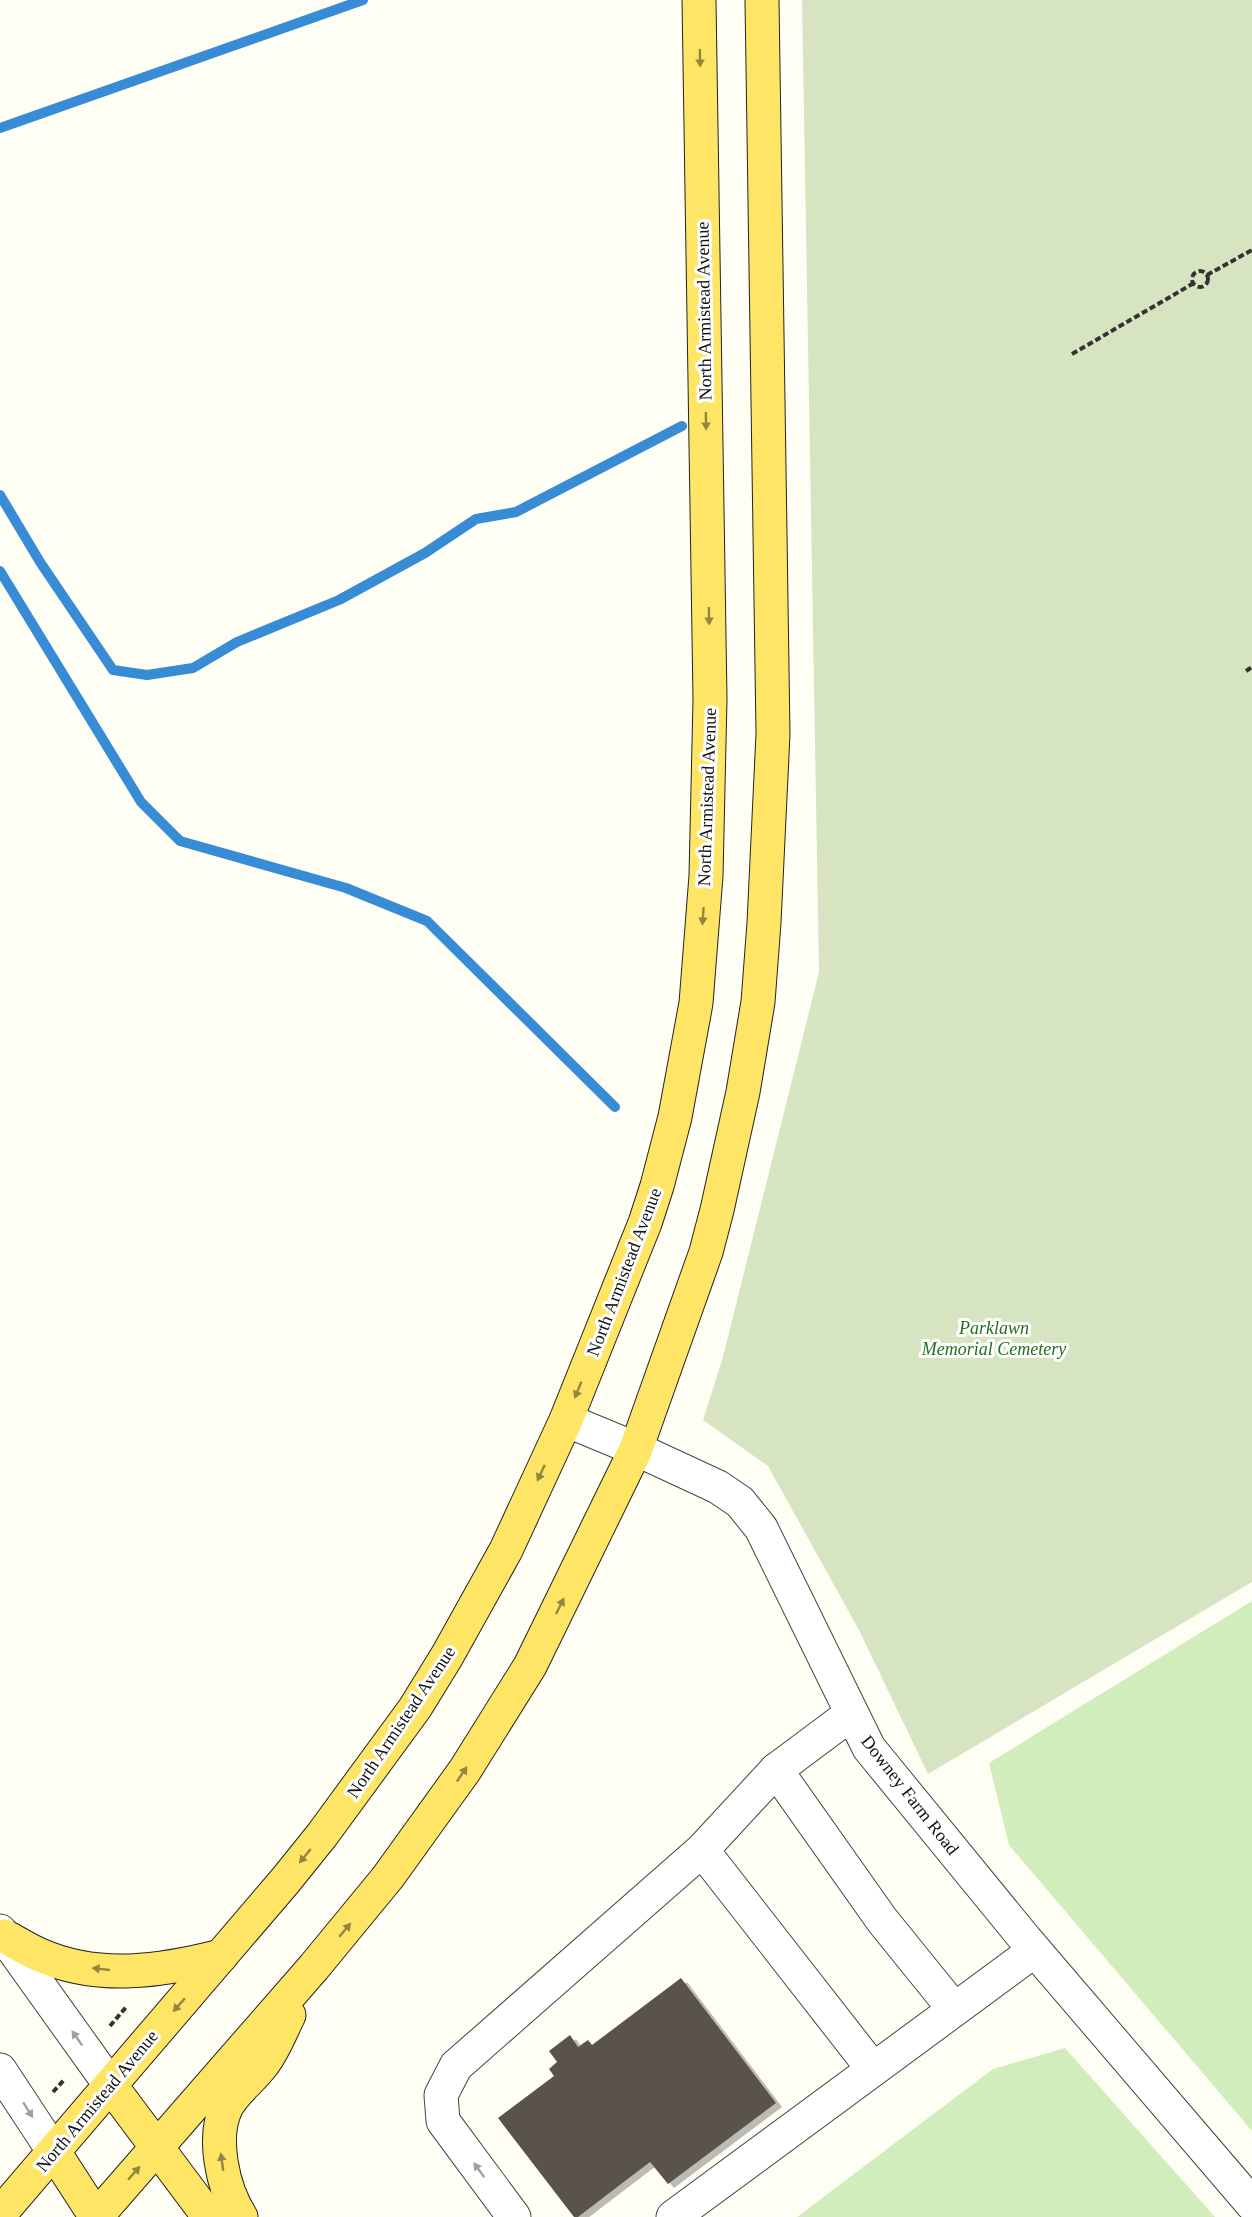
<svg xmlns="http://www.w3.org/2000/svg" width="1252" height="2217" font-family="'Times New Roman',serif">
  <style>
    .green { fill: #d1edbb }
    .cemetery { fill: #d7e4c2 }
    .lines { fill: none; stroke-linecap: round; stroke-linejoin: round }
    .stream { stroke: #388bd5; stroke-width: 10 }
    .building { fill: #5a534c; filter: url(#shadow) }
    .minor-casing { stroke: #444; stroke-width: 35 }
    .major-casing { stroke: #222; stroke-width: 35 }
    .path { stroke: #333; stroke-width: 4; stroke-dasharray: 6 3; stroke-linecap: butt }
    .minor { stroke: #fff; stroke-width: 33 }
    .major { stroke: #ffe565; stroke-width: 33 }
    .oneway { fill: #94863f }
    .oneway2 { fill: #a0a0a0 }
    .labels { text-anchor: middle; stroke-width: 6; stroke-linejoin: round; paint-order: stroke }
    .street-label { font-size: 18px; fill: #111; stroke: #fff }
    .park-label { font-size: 18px; font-style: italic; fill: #276e1c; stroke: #fff }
  </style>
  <defs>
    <filter id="shadow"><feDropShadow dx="6" dy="4" stdDeviation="0" flood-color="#0004"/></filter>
  </defs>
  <rect width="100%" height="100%" fill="#fffef5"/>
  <!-- green -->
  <g class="green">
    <polygon points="1252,1601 1252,2131 1009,1845 989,1763"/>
    <polygon points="1065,2048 1215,2217 797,2217 993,2069"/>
  </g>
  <!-- cemetery -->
  <polygon class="cemetery" points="802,0 1252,0 1252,1582 928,1774 859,1630 768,1466 703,1420 723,1357 819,972"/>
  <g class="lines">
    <!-- stream -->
    <g class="stream">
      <polyline points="0,128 363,0"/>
      <polyline points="0,495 40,562 113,670 147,675 193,668 237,642 339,600 425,553 476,519 516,512 682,426"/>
      <polyline points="0,571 141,802 180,841 346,888 427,921 615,1107"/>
    </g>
  </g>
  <!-- building -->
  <polygon class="building" points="681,1978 776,2103 668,2184 650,2162 578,2217 574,2217 498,2118 554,2076 549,2069 557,2062 549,2051 570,2035 578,2047 588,2040 592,2045"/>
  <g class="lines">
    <defs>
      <g id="minor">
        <polyline points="566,1420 636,1449 718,1487 740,1502 761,1528 869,1748 1026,1940 1252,2204"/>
        <polyline points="776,1770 882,1920 954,2009"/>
        <polyline points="702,1850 873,2069"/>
        <polyline points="0,1931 111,2086"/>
        <polyline points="0,2070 54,2152"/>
        <polyline points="514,2217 443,2121 441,2095 456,2066 702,1850 776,1770 851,1714"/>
        <polyline points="673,2217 1034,1951"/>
      </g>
      <g id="major">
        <path d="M4 1936C16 1942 28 1950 40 1955 99 1981 162 1971 221 1956"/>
        <polyline points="111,2086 209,2217"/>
        <polyline points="54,2152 96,2217"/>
        <polyline points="0,2214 285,1881 322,1835 415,1708 447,1656 506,1550 566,1420 645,1223 657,1186 675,1117 696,1003 706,876 710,699 699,0"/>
        <polyline points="96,2217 314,1967 388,1877 465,1770 530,1666 636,1449 706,1252 717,1210 743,1092 758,1002 764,923 773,734 762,0"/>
        <path d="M241 2217C223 2189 211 2137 227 2106 236 2090 252 2079 263 2064 274 2050 281 2031 289 2015"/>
      </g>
    </defs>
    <!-- minor casing -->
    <use href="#minor" class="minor-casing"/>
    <!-- major casing -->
    <use href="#major" class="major-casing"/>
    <!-- path -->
    <g class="path">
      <circle cx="1200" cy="279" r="8"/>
      <polyline points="1207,275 1252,250"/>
      <polyline points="1072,354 1194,283"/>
      <polyline points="1246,671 1252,667"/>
      <polyline points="110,2026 127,2006"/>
      <polyline points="53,2092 64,2080"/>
    </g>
    <!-- minor -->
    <use href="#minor" class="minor"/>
    <!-- major -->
    <use href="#major" class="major"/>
  </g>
  <!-- one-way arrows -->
  <defs><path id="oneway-solid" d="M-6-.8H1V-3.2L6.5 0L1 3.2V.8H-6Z" transform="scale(1.5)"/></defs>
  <g class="oneway">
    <use href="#oneway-solid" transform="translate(700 58) rotate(89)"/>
    <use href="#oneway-solid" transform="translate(706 421) rotate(89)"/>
    <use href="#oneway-solid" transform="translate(709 616) rotate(89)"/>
    <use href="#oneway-solid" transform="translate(703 916) rotate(94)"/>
    <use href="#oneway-solid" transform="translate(578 1390) rotate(112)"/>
    <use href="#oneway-solid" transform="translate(541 1473) rotate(115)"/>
    <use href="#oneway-solid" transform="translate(560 1606) rotate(-64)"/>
    <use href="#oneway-solid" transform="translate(462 1774) rotate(-56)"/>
    <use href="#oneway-solid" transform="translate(305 1856) rotate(129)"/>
    <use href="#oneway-solid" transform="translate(345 1930) rotate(-50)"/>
    <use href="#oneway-solid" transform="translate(101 1969) rotate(-174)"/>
    <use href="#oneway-solid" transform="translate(179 2005) rotate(131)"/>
    <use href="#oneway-solid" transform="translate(222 2162) rotate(-98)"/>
    <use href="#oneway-solid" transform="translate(134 2173) rotate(-49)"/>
  </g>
  <g class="oneway2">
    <use href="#oneway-solid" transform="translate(77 2038) rotate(-125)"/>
    <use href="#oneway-solid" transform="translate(28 2110) rotate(58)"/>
    <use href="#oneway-solid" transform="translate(479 2170) rotate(-126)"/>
  </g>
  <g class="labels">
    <!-- street labels -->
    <g class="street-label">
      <text transform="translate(704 311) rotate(-91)" y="6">North Armistead Avenue</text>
      <text transform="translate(707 797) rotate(-88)" y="6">North Armistead Avenue</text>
      <text transform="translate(624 1272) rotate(-69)" y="6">North Armistead Avenue</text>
      <text transform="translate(401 1722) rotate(-56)" y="6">North Armistead Avenue</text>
      <text transform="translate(910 1795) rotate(52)" y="6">Downey Farm Road</text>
      <text transform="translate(97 2101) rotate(-50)" y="6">North Armistead Avenue</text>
    </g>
    <!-- park labels -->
    <g class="park-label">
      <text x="994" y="1334">Parklawn<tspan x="994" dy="21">Memorial Cemetery</tspan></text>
    </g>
  </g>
</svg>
